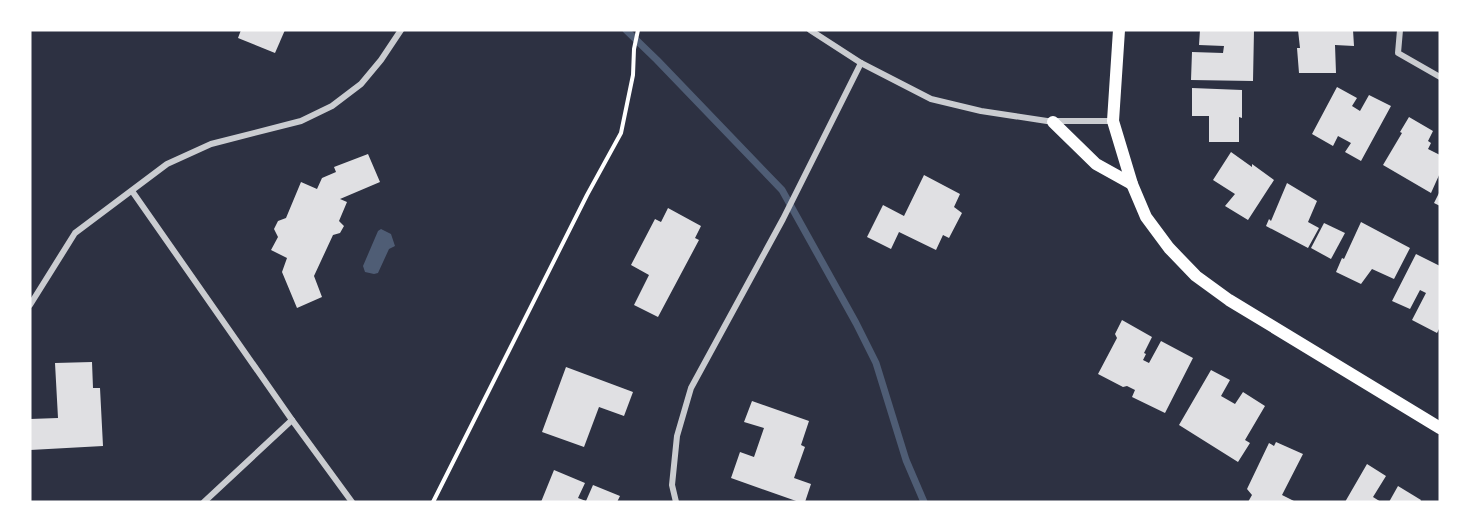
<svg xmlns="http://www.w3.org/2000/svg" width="1470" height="532" font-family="Overpass,sans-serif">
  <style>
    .water { fill: #4f5d75 }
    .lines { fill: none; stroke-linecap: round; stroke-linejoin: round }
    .stream { stroke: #4f5d75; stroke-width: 7 }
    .building { fill: #e0e0e3 }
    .path { stroke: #fff; stroke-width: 4 }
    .minor { stroke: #caccd0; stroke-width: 6 }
    .secondary { stroke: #fff; stroke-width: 12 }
  </style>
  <rect width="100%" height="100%" fill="#2d3142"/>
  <!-- water -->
  <polygon class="water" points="381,229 391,234 395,246 389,249 378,273 374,274 365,272 363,266 378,231"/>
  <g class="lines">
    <!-- stream -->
    <polyline class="stream" points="626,30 657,60 782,190 856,323 876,363 906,460 924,502"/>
  </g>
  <!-- building -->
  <g class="building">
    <polygon points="241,30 285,30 275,53 238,38"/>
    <polygon points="1200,30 1254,30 1253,81 1191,80 1192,52 1223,53 1224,46 1199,45"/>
    <polygon points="1298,30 1353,30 1354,46 1335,45 1336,73 1299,73 1297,48 1300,48"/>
    <polygon points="1337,87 1357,98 1352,106 1360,111 1369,95 1391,106 1361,161 1345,152 1351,143 1338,136 1333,146 1312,134"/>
    <polygon points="1192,88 1242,90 1242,118 1239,117 1239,142 1209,142 1209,116 1192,116"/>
    <polygon points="1409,117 1433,131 1428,141 1431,143 1428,149 1440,155 1440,173 1431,193 1383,165 1402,133 1400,132"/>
    <polygon points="1231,152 1252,167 1252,164 1274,180 1248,220 1225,206 1235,194 1213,180"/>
    <polygon points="368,154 380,182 340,199 347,202 339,221 344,226 340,233 333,235 314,276 322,297 297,308 282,272 287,258 271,250 278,237 274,229 278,221 286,218 301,182 317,189 322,178 336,172 334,167"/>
    <polygon points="924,175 960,194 954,207 962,213 949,238 943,235 936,250 899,232 891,249 867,237 883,205 904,216"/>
    <polygon points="1287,183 1317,201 1308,222 1319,228 1308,248 1266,226 1269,219 1271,221"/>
    <polygon points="1440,191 1440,206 1434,203"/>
    <polygon points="668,208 701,226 695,238 699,240 658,317 634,305 649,275 631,265 655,219 661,222"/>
    <polygon points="1361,222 1410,248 1394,279 1372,269 1361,284 1336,272 1342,258 1344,259"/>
    <polygon points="1324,223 1345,233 1331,259 1311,248"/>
    <polygon points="1416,254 1440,266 1440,327 1437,333 1412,320 1426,293 1420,290 1410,309 1392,301"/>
    <polygon points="1122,320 1152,337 1144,353 1146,354 1143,360 1149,363 1161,341 1193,358 1165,413 1132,397 1135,390 1127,386 1123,387 1098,374 1117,338 1115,334"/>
    <polygon points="92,362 93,388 100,388 103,446 30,450 30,419 58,418 55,363"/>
    <polygon points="566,367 633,392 624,416 599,407 584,447 542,432"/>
    <polygon points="1211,370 1230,380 1221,396 1235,404 1243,392 1265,406 1245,440 1250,443 1238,462 1179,425"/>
    <polygon points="752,401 809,421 801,445 805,447 794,478 811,484 805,502 799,502 731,478 740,452 754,457 764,428 744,422"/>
    <polygon points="1276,442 1303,454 1282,495 1296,502 1248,502 1252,495 1247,489 1269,443 1274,446"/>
    <polygon points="1367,464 1386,476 1373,497 1381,502 1345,502"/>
    <polygon points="554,470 585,483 578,498 586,501 593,485 620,496 617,502 541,502"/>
    <polygon points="1398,486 1421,500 1420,502 1389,502"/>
  </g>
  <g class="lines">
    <!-- path -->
    <polyline class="path" points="433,502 587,195 621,133 633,75 634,49 638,30"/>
    <!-- minor -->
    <g class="minor">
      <polyline points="810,30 861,63 931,99 981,111 1047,121 1113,121"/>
      <polyline points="1400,30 1398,53 1440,77"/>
      <polyline points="132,191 292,420 352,502"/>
      <polyline points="30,305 75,233 167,164 211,144 301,121 332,106 361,84 381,60 401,30"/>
      <polyline points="204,502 292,420"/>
      <polyline points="676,502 672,485 677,436 691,388 783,219 861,63"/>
    </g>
    <!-- secondary -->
    <g class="secondary">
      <polyline points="1119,30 1113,121 1132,184 1146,217 1169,248 1196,276 1229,300 1440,428"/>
      <polyline points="1053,122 1096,164 1132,184"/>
    </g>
  </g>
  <!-- border -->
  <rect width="1470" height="532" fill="none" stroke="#ffffff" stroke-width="63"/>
</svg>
